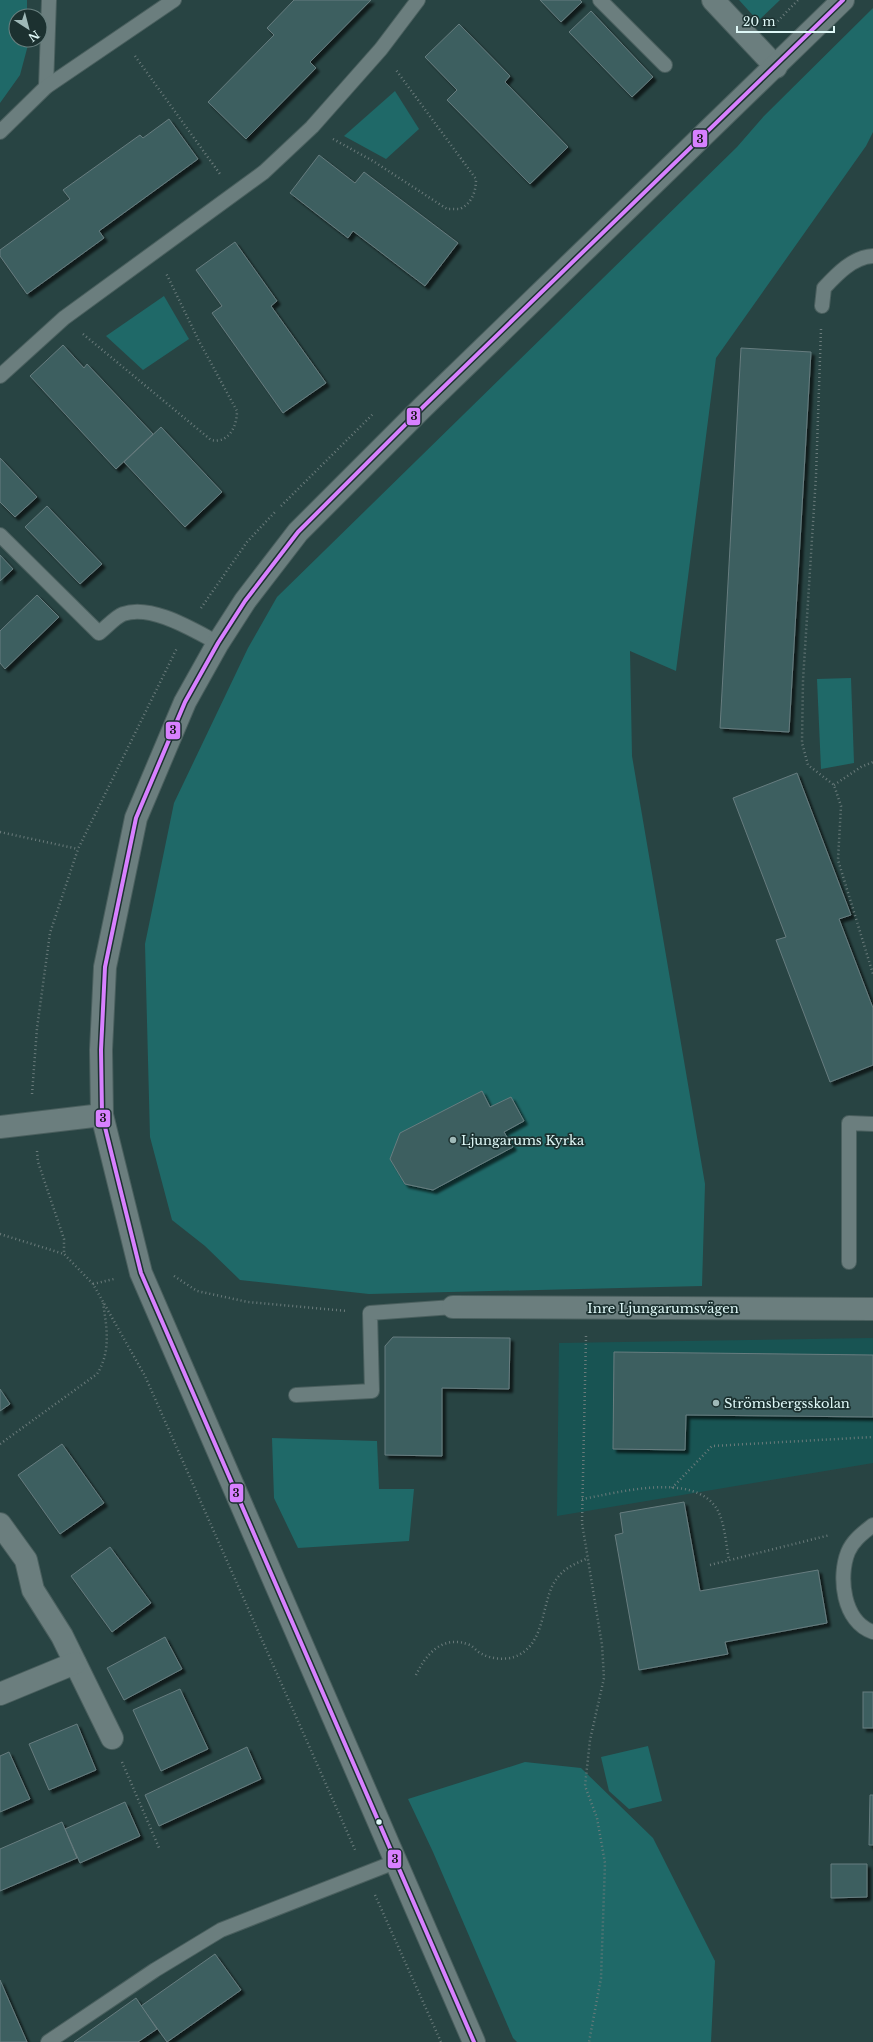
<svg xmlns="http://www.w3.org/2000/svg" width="873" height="2042" font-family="'Libre Baskerville',serif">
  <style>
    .built { fill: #185453 }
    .green { fill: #1f6968 }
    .building { fill: #3d5e61; stroke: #677d7f; filter: url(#shadow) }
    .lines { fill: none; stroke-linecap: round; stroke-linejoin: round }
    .lane-casing { stroke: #4a5f5e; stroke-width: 16 }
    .street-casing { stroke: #4a5f5e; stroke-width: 24 }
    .path { stroke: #6a7b7b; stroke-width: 2.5; stroke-dasharray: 1 3; stroke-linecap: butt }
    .lane { stroke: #6b7e7e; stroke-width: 14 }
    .street { stroke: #6b7e7e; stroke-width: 22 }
    .bus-1-casing { stroke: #1c3130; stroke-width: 7 }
    .bus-1 { stroke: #d880ff; stroke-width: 4 }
    .poi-dot { fill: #9fb9b8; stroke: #1c3130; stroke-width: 1.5 }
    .bus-dot { fill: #dff8f7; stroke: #1c3130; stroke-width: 1.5 }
    .labels { text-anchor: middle; stroke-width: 3.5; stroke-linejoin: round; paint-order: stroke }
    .poi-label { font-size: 13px; fill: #dff8f7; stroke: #1c3130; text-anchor: start }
    .street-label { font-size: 13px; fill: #dff8f7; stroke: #1c3130 }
    .line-badge { stroke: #1c3130; stroke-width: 1.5 }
    .pale-badge-label { font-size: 11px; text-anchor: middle; font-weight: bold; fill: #111 }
  </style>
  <defs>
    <filter id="shadow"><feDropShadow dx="3.5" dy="3.5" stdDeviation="1" flood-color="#0009"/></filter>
  </defs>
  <rect width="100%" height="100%" fill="#284443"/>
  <!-- built -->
  <polygon class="built" points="873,1338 873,1463 557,1516 559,1343"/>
  <!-- green -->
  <g class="green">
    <polygon points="0,0 27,0 27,16 16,16 16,40 28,40 28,45 20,75 0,103"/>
    <polygon points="739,0 780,0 758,21"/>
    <polygon points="873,8 873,132 866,146 716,358 676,671 630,651 632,756 705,1184 702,1286 369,1294 240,1280 205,1246 172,1220 150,1137 145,944 174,803 248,648 277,597 737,147 764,116"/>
    <polygon points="395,91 419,129 386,159 344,136"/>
    <polygon points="164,296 189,339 143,370 106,336"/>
    <polygon points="851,678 854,763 821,769 817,679"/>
    <polygon points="272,1438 377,1441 379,1489 414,1489 409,1541 298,1548 274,1498"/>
    <polygon points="648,1746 662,1801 629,1809 609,1791 601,1757"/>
    <polygon points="525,1762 581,1768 653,1838 715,1961 711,2042 517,2042 513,2038 433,1852 408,1799"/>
  </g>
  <!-- building -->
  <g class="building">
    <polygon points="294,0 371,0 310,62 316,68 246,139 208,102 274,35 267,28"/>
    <polygon points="540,0 580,0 582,2 561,22"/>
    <polygon points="591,11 653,77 632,97 569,32"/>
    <polygon points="459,24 510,76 505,82 568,147 530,184 447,100 457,90 425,57"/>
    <polygon points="169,119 198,159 99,231 104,238 27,294 0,256 0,250 70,199 63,190 140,135 143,138"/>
    <polygon points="319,155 355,183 364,172 458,243 425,286 353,231 348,238 290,193"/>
    <polygon points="235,242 277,301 271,306 326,383 283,413 212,313 222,306 196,270"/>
    <polygon points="63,345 84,368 87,364 153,434 116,469 30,376"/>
    <polygon points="741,348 811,352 789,732 720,728"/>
    <polygon points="161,427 222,492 185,527 124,462"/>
    <polygon points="0,458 37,497 15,517 0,502"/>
    <polygon points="47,506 102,564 80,584 25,527"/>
    <polygon points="0,555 13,569 0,581"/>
    <polygon points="37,595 59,617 5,669 0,663 0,631"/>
    <polygon points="797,773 851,915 839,919 873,1008 873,1065 830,1082 776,940 786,937 733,798"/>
    <polygon points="482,1091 490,1107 511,1097 524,1121 504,1132 513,1147 433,1190 405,1184 390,1159 400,1133"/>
    <polygon points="393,1337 510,1338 509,1389 442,1388 442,1456 385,1455 385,1346"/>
    <polygon points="614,1352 873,1355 873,1417 686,1415 685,1450 613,1449"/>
    <polygon points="0,1389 10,1404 0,1411"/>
    <polygon points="62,1444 104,1503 60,1534 18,1475"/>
    <polygon points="684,1502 700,1591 818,1570 827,1623 725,1642 728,1654 639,1670 615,1535 623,1533 620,1513"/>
    <polygon points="110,1547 151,1603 112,1632 71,1576"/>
    <polygon points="165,1637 182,1669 124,1700 107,1668"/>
    <polygon points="180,1689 208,1749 161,1771 133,1710"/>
    <rect x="863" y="1692" width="10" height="36"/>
    <polygon points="77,1724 96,1770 49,1790 29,1744"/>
    <polygon points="247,1747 261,1779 159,1826 145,1795"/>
    <polygon points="9,1752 30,1799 0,1812 0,1756"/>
    <polygon points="870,1795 873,1795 873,1845 869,1845"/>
    <polygon points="125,1802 140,1836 80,1863 65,1829"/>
    <polygon points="62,1822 77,1858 0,1891 0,1849"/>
    <polygon points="831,1864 867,1864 867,1897 831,1898"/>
    <polygon points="215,1954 241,1990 167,2042 141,2006"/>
    <polygon points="0,1980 27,2042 0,2042"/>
    <polygon points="136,1998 157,2029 138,2042 74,2042"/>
  </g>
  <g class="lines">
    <defs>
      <g id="lane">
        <polyline points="600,0 665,65"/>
        <polyline points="46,87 49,0"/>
        <polyline points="0,132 46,87 174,0"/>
        <path d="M822 306 824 288C837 274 853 257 873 256"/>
        <polyline points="0,376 64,318 264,172 312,127 381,49 418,0"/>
        <path d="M0 535 99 633C106 628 115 617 123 614 152 604 193 630 218 643"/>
        <polyline points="849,1262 849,1123 873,1124"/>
        <polyline points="296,1395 372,1391 370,1313 453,1307"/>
        <path d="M873 1525C863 1533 853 1540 848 1552 838 1577 843 1622 873 1632"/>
        <polyline points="48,2042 155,1970 221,1930 395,1862"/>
      </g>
      <g id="street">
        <polyline points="713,0 776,67"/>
        <polyline points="0,1127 102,1115"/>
        <polyline points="453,1307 873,1309"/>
        <polyline points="0,1524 26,1560 33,1590 62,1636 112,1738"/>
        <polyline points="0,1694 75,1663"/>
        <polyline points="474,2042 141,1273 102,1115 101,1050 105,967 136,818 185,702 218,643 245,601 298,532 424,406 843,0"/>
      </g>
    </defs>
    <!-- lane casing -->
    <use href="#lane" class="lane-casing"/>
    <!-- street casing -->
    <use href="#street" class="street-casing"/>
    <!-- path -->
    <g class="path">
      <polyline points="775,24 798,0"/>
      <polyline points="135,56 220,174"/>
      <path d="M333 139 373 161 447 209H460C472 203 476 192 476 179L396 70"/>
      <polyline points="821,329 816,476 803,680 802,743 808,765 834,785 841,806 838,860 873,974"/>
      <path d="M83 334 211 440C228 444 237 427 237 411L199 341 166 273"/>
      <polyline points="281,506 374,413"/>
      <polyline points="201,608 247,542 275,512"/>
      <polyline points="834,785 861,767 873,762"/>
      <polyline points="0,832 78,849"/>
      <polyline points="32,1094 37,1028 50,933 78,849 177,648"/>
      <polyline points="37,1151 38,1162 64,1239 64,1254 93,1284 145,1376 356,1852"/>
      <polyline points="0,1234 64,1254"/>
      <polyline points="174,1276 197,1291 248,1302 347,1311"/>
      <polyline points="93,1284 114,1279"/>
      <polyline points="586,1336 582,1523 602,1645 604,1678 590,1740 585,1786 597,1818 605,1863 601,1978 589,2042"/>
      <path d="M0 1444 97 1374C111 1352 107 1328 103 1303"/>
      <polyline points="672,1488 712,1446 873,1437"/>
      <path d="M582 1499C618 1493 693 1471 717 1509 725 1523 726 1545 729 1560"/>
      <polyline points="710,1565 830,1535"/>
      <path d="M416 1675C426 1654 443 1634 470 1645 474 1647 477 1652 482 1654 491 1659 505 1660 514 1657 548 1645 540 1598 558 1577 566 1567 577 1563 588 1558"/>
      <polyline points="122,1762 160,1850"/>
      <polyline points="375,1895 441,2042"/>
    </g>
    <!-- lane -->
    <use href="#lane" class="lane"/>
    <!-- street -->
    <use href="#street" class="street"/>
    <defs>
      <polyline id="bus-1" points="474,2042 141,1273 102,1115 101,1050 105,967 136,818 185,702 218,643 245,601 298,532 424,406 843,0"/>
    </defs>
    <!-- bus-1 casing -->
    <use href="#bus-1" class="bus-1-casing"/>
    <!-- bus-1 -->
    <use href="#bus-1" class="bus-1"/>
  </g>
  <!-- markers -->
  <g class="poi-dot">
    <circle cx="453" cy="1140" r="4"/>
    <circle cx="716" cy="1403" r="4"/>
  </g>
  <circle class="bus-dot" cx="379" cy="1822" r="3.5"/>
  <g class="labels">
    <!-- poi labels -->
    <g class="poi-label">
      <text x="461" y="1145">Ljungarums Kyrka</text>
      <text x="724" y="1408">Strömsbergsskolan</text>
    </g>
    <!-- street labels -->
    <g class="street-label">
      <text x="663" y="1313">Inre Ljungarumsvägen</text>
    </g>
  </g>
  <g class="line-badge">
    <rect x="692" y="129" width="16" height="19" rx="4" fill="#d880ff"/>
    <rect x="406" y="407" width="15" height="19" rx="4" fill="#d880ff"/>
    <rect x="165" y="721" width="16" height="19" rx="4" fill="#d880ff"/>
    <rect x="95" y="1109" width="16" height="19" rx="4" fill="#d880ff"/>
    <rect x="229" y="1483" width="15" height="20" rx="4" fill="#d880ff"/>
    <rect x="387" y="1849" width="15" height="20" rx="4" fill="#d880ff"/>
  </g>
  <g class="pale-badge-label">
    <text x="700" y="143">3</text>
    <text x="414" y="420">3</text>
    <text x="173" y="734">3</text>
    <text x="103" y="1122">3</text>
    <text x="236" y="1497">3</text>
    <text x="395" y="1863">3</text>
  </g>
  <!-- north arrow -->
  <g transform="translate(28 28) rotate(144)"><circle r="19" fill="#1c3130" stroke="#6a8180"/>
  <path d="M0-3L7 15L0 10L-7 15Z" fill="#9fb9b8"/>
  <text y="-6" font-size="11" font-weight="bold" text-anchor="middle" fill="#dff8f7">N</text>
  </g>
  <!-- scale -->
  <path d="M737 26v6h97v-6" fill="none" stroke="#dff8f7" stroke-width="2"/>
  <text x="743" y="26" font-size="12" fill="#dff8f7" stroke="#1c3130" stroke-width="3" paint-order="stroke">20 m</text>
</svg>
